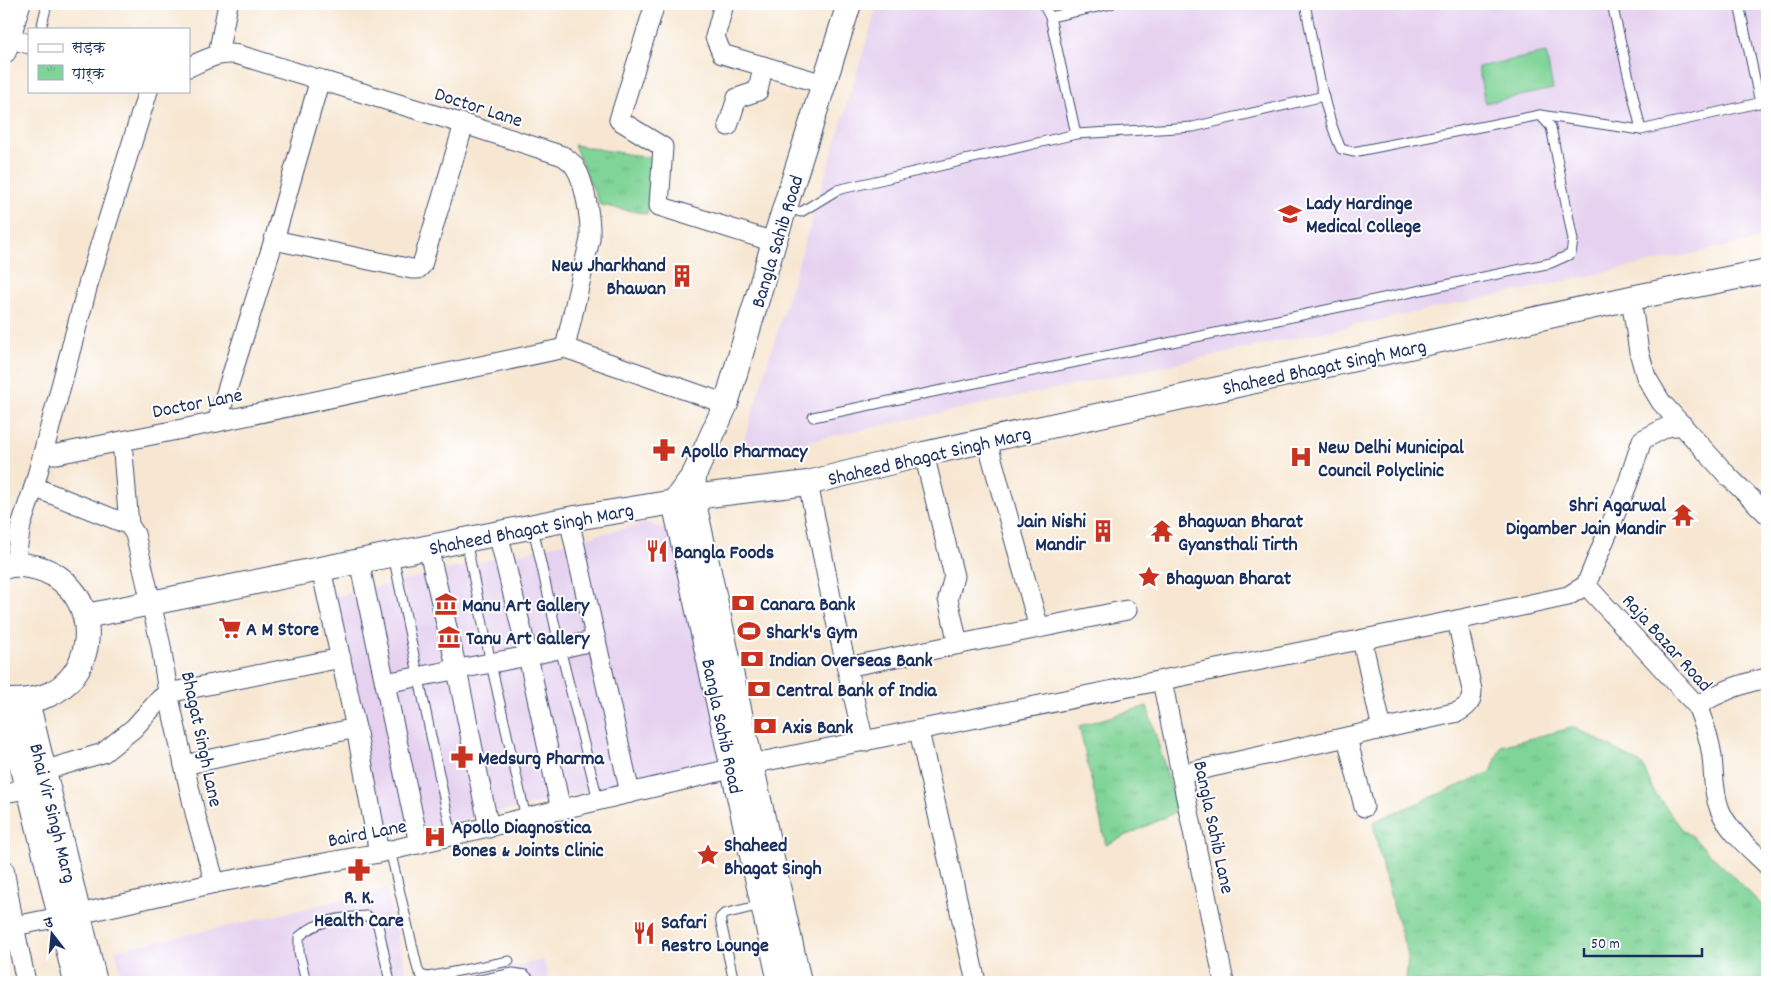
<svg xmlns="http://www.w3.org/2000/svg" width="1771" height="986" font-family="Dekko,'Playpen Sans Deva',sans-serif">
  <style>
    .built { fill: #e6d2f0 }
    .park { fill: url(#park-tufts); stroke: #4e827a }
    .garden { fill: #80d497; stroke: #4e827a }
    .lines { fill: none; stroke-linecap: round; stroke-linejoin: round }
    .service-casing { stroke: #3c4b6f; stroke-width: 11 }
    .minor-casing { stroke: #3c4b6f; stroke-width: 21 }
    .tertiary-casing { stroke: #3c4b6f; stroke-width: 26 }
    .service { stroke: #fff; stroke-width: 9 }
    .minor { stroke: #fff; stroke-width: 19 }
    .tertiary { stroke: #fff; stroke-width: 24 }
    .labels { text-anchor: middle; stroke-width: 4; stroke-linejoin: round; paint-order: stroke }
    .street-label { font-size: 20px; fill: #1b2f5e; stroke: #fff }
    .poi-label { font-size: 20px; font-weight: bold; fill: #1b2f5e; stroke: #fff; text-anchor: start }
  </style>
  <defs>
    <pattern id="park-tufts" width="24" height="20" patternUnits="userSpaceOnUse" patternTransform="scale(1.25)"><rect width="24" height="20" fill="#80d497"/><path d="M3 7l-1-3M5 7V3M7 7l1-3M15 17l-1-3M17 17v-4M19 17l1-3" fill="none" stroke="#6eb685"/></pattern>
  </defs>
  <rect width="100%" height="100%" fill="#fff"/>
  <filter id="ink" filterUnits="userSpaceOnUse"><feTurbulence type="fractalNoise" baseFrequency=".02" numOctaves="2"/><feDisplacementMap in="SourceGraphic" scale="10" xChannelSelector="R" yChannelSelector="G"/><feConvolveMatrix kernelMatrix="1 2 1 2 8 2 1 2 1" color-interpolation-filters="sRGB"/></filter>
  <filter id="wash" filterUnits="userSpaceOnUse"><feTurbulence type="fractalNoise" baseFrequency=".0096" numOctaves="4" result="noise"/><feDisplacementMap in="SourceGraphic" scale="20" xChannelSelector="R" yChannelSelector="G"/><feGaussianBlur stdDeviation="1.12" result="paint"/><feColorMatrix in="noise" values="0 0 0 0 0 0 0 0 0 0 0 0 0 0 0 0 0 1.4 0 .05"/><feComposite in="paint" operator="in"/></filter>
  <g filter="url(#wash)">
    <rect width="100%" height="100%" fill="#f7e7d2"/>
    <!-- built -->
    <g class="built">
      <polygon points="878,4 1767,4 1767,238 739,456"/>
      <polygon points="647,523 674,533 725,761 381,838 333,597"/>
      <polygon points="386,889 409,982 123,982 115,950 278,915"/>
      <polygon points="544,960 549,982 440,982"/>
    </g>
    <!-- park -->
    <g class="park">
      <polygon points="574,145 657,159 647,214 600,205"/>
      <polygon points="1147,706 1178,811 1106,845 1079,726"/>
      <polygon points="1575,727 1643,765 1653,790 1683,830 1693,837 1767,910 1767,982 1406,982 1408,956 1383,871 1373,822 1491,772 1501,746"/>
    </g>
    <!-- garden -->
    <polygon class="garden" points="1546,53 1553,89 1485,103 1478,67"/>
  </g>
  <g filter="url(#ink)">
    <g class="lines">
      <defs>
        <g id="service">
          <polyline points="1043,4 1050,17"/>
          <path d="M1305 4C1315 52 1321 104 1341 149L1353 152 1540 115 1641 130 1767 101"/>
          <polyline points="1612,4 1641,130"/>
          <polyline points="1739,4 1760,103"/>
          <polyline points="41,29 47,4"/>
          <polyline points="1076,134 1050,17 1111,4"/>
          <polyline points="786,208 801,212 837,190 1076,134 1193,127 1324,96"/>
          <polyline points="813,417 1551,263 1571,254 1573,240 1551,127 1540,115"/>
          <polyline points="533,528 560,648 598,800"/>
          <polyline points="466,540 491,664 526,818"/>
          <polyline points="393,555 452,836"/>
          <polyline points="390,850 418,970 421,975 428,977 509,961"/>
          <path d="M306 982 299 952V937C316 920 344 917 367 916L378 925 390 982"/>
          <polyline points="471,982 513,973 525,975 532,982"/>
          <polyline points="734,982 720,918 724,914 761,905"/>
        </g>
        <g id="minor">
          <polyline points="655,4 619,120 663,147 659,206 774,242"/>
          <polyline points="724,4 715,37 722,54 824,84"/>
          <polyline points="8,38 29,44"/>
          <polyline points="218,54 228,4"/>
          <path d="M189 67C206 59 220 51 239 55L464 124 563 156C567 159 572 162 575 167 585 182 591 220 590 239L565 348"/>
          <polyline points="728,126 737,98 758,91 763,66"/>
          <polyline points="274,240 412,269 418,269 422,265 464,124"/>
          <polyline points="1631,298 1639,352 1646,377 1661,402 1728,476 1767,514"/>
          <polyline points="217,422 274,240 320,79"/>
          <polyline points="122,441 129,525"/>
          <polyline points="987,441 1039,628"/>
          <polyline points="43,454 57,454 217,422 565,348 726,404"/>
          <polyline points="924,454 954,576 948,599 958,644"/>
          <polyline points="808,483 835,617 864,742"/>
          <polyline points="34,487 129,525 135,534 161,646 168,693 184,765 196,817 215,883"/>
          <polyline points="569,519 630,793"/>
          <polyline points="498,533 528,656 561,810"/>
          <polyline points="428,547 457,670 489,828"/>
          <polyline points="359,561 419,844"/>
          <polyline points="15,564 21,525 34,487 89,281 148,91"/>
          <path d="M1586 585 1697 706C1704 723 1710 739 1712 757 1714 775 1713 793 1720 810 1729 832 1751 849 1767 865"/>
          <polyline points="1362,640 1382,729"/>
          <polyline points="847,667 1127,610"/>
          <polyline points="1162,681 1224,982"/>
          <polyline points="385,683 528,656 596,640"/>
          <path d="M1697 706C1719 692 1741 683 1767 678"/>
          <polyline points="356,728 379,853"/>
          <polyline points="919,731 976,982"/>
          <polyline points="1347,737 1364,807"/>
          <polyline points="184,765 356,728 321,569"/>
          <polyline points="43,771 103,753 134,728 160,699 168,693 341,658"/>
          <path d="M1181 774 1458 712C1468 706 1472 702 1472 690L1457 620"/>
          <polyline points="4,793 28,789"/>
          <polyline points="4,869 14,926 26,982"/>
          <polyline points="79,914 215,883 379,853 751,764 1457,620 1568,596 1586,585 1628,483 1642,440 1667,427 1683,425"/>
          <polyline points="4,928 60,917"/>
        </g>
        <g id="tertiary">
          <polyline points="4,51 18,4"/>
          <polyline points="694,475 726,404 774,242 849,4"/>
          <path d="M4 567C14 563 23 565 34 567 48 570 60 577 70 588 99 620 90 677 48 695 36 700 23 701 10 701"/>
          <polyline points="86,616 569,519 693,499 709,495 808,483 924,454 1631,298 1767,271"/>
          <polyline points="6,701 24,776 32,801 76,982"/>
          <polyline points="27,701 95,982"/>
          <polyline points="780,982 674,502 694,475 693,499 799,982"/>
        </g>
      </defs>
      <!-- service casing -->
      <use href="#service" class="service-casing"/>
      <!-- minor casing -->
      <use href="#minor" class="minor-casing"/>
      <!-- tertiary casing -->
      <use href="#tertiary" class="tertiary-casing"/>
      <!-- service -->
      <use href="#service" class="service"/>
      <!-- minor -->
      <use href="#minor" class="minor"/>
      <!-- tertiary -->
      <use href="#tertiary" class="tertiary"/>
    </g>
  </g>
  <!-- icons -->
  <defs>
    <symbol id="university-bare" viewBox="-9 -9 18 18"><path d="M0-5L7-2L0 1L-7-2ZM-4 1L0 2.5L4 1V4Q0 6-4 4Z" fill="#c8321e" stroke="#fff" stroke-width="2.5" paint-order="stroke"/></symbol>
    <symbol id="building-bare" viewBox="-9 -9 18 18"><path d="M-4-6H4V6H1V3H-1V6H-4ZM-2.5-4.3h1.7v1.8h-1.7ZM.8-4.3h1.7v1.8H.8ZM-2.5-1h1.7V.8h-1.7ZM.8-1h1.7V.8H.8Z" fill="#c8321e" stroke="#fff" stroke-width="2.5" paint-order="stroke"/></symbol>
    <symbol id="pharmacy-bare" viewBox="-9 -9 18 18"><path d="M-2-6h4v4h4v4h-4v4h-4v-4h-4v-4h4Z" fill="#c8321e" stroke="#fff" stroke-width="2.5" paint-order="stroke"/></symbol>
    <symbol id="hospital-bare" viewBox="-9 -9 18 18"><path d="M-5-5h3v3.5h4V-5h3V5h-3V1.5h-4V5h-3Z" fill="#c8321e" stroke="#fff" stroke-width="2.5" paint-order="stroke"/></symbol>
    <symbol id="temple-bare" viewBox="-9 -9 18 18"><path d="M0-6L5-2H3V0L6.5 2.5H4V6H1.5V3h-3V6H-4V2.5H-6.5L-3 0V-2H-5Z" fill="#c8321e" stroke="#fff" stroke-width="2.5" paint-order="stroke"/></symbol>
    <symbol id="restaurant-bare" viewBox="-9 -9 18 18"><path d="M-5-6h1v4h1v-4h1v4h1v-4h1v5L-1.5 .5V6h-2V.5L-5-1ZM5-6V6H3V1.5H1.5Q1.5-4 5-6Z" fill="#c8321e" stroke="#fff" stroke-width="2.5" paint-order="stroke"/></symbol>
    <symbol id="sight-bare" viewBox="-9 -9 18 18"><path d="M0-6L1.8-2.2L6-1.7L2.9 1.2L3.7 5.4L0 3.3L-3.7 5.4L-2.9 1.2L-6-1.7L-1.8-2.2Z" fill="#c8321e" stroke="#fff" stroke-width="2.5" paint-order="stroke"/></symbol>
    <symbol id="bank-bare" viewBox="-9 -9 18 18"><path d="M-6-4H6V4H-6ZM0-2.3a2.3 2.3 0 1 0 0 4.6a2.3 2.3 0 1 0 0-4.6Z" fill="#c8321e" stroke="#fff" stroke-width="2.5" paint-order="stroke"/></symbol>
    <symbol id="museum-bare" viewBox="-9 -9 18 18"><path d="M0-6L6-3V-2H-6V-3ZM-5-1h2V3h-2ZM-1-1h2V3h-2ZM3-1h2V3H3ZM-6 4H6V6H-6Z" fill="#c8321e" stroke="#fff" stroke-width="2.5" paint-order="stroke"/></symbol>
    <symbol id="supermarket-bare" viewBox="-9 -9 18 18"><path d="M-6-5.5h2.5l.6 2H6L4.5 2H-2.5L-4.4-4H-6ZM-1.5 3.2a1.3 1.3 0 1 0 .1 0ZM3 3.2a1.3 1.3 0 1 0 .1 0Z" fill="#c8321e" stroke="#fff" stroke-width="2.5" paint-order="stroke"/></symbol>
    <symbol id="stadium-bare" viewBox="-9 -9 18 18"><path d="M0-5a6.5 5 0 1 0 0 10a6.5 5 0 1 0 0-10ZM-3.5-1.8h7v3.6h-7Z" fill="#c8321e" stroke="#fff" stroke-width="2.5" paint-order="stroke"/></symbol>
  </defs>
  <g fill-rule="evenodd">
    <use href="#university-bare" x="1274" y="198" width="32" height="32"/>
    <use href="#building-bare" x="666" y="260" width="32" height="32"/>
    <use href="#pharmacy-bare" x="648" y="434" width="32" height="32"/>
    <use href="#hospital-bare" x="1285" y="441" width="32" height="32"/>
    <use href="#temple-bare" x="1667" y="499" width="32" height="32"/>
    <use href="#building-bare" x="1087" y="515" width="32" height="32"/>
    <use href="#temple-bare" x="1146" y="515" width="32" height="32"/>
    <use href="#restaurant-bare" x="641" y="535" width="32" height="32"/>
    <use href="#sight-bare" x="1133" y="561" width="32" height="32"/>
    <use href="#bank-bare" x="727" y="587" width="32" height="32"/>
    <use href="#museum-bare" x="430" y="588" width="32" height="32"/>
    <use href="#supermarket-bare" x="214" y="612" width="32" height="32"/>
    <use href="#stadium-bare" x="733" y="615" width="32" height="32"/>
    <use href="#museum-bare" x="433" y="621" width="32" height="32"/>
    <use href="#bank-bare" x="736" y="643" width="32" height="32"/>
    <use href="#bank-bare" x="743" y="673" width="32" height="32"/>
    <use href="#bank-bare" x="749" y="710" width="32" height="32"/>
    <use href="#pharmacy-bare" x="446" y="741" width="32" height="32"/>
    <use href="#hospital-bare" x="419" y="821" width="32" height="32"/>
    <use href="#sight-bare" x="692" y="839" width="32" height="32"/>
    <use href="#pharmacy-bare" x="343" y="854" width="32" height="32"/>
    <use href="#restaurant-bare" x="628" y="917" width="32" height="32"/>
  </g>
  <g class="labels">
    <!-- street labels -->
    <g class="street-label">
      <text transform="translate(479 106) rotate(18)" y="7">Doctor Lane</text>
      <text transform="translate(776 241) rotate(-73)" y="7">Bangla Sahib Road</text>
      <text transform="translate(1324 366) rotate(-12)" y="7">Shaheed Bhagat Singh Marg</text>
      <text transform="translate(197 402) rotate(-11)" y="7">Doctor Lane</text>
      <text transform="translate(929 455) rotate(-13)" y="7">Shaheed Bhagat Singh Marg</text>
      <text transform="translate(531 528) rotate(-11)" y="7">Shaheed Bhagat Singh Marg</text>
      <text transform="translate(1668 642) rotate(48)" y="7">Raja Bazar Road</text>
      <text transform="translate(723 726) rotate(78)" y="7">Bangla Sahib Road</text>
      <text transform="translate(203 739) rotate(78)" y="7">Bhagat Singh Lane</text>
      <text transform="translate(54 813) rotate(76)" y="7">Bhai Vir Singh Marg</text>
      <text transform="translate(1215 827) rotate(78)" y="7">Bangla Sahib Lane</text>
      <text transform="translate(367 832) rotate(-11)" y="7">Baird Lane</text>
    </g>
    <!-- poi labels -->
    <g class="poi-label">
      <text x="1306" y="209">Lady Hardinge<tspan x="1306" dy="23">Medical College</tspan></text>
      <text x="666" y="271" text-anchor="end">New Jharkhand<tspan x="666" dy="23">Bhawan</tspan></text>
      <text x="1318" y="453">New Delhi Municipal<tspan x="1318" dy="23">Council Polyclinic</tspan></text>
      <text x="681" y="457">Apollo Pharmacy</text>
      <text x="1666" y="511" text-anchor="end">Shri Agarwal<tspan x="1666" dy="23">Digamber Jain Mandir</tspan></text>
      <text x="1086" y="527" text-anchor="end">Jain Nishi<tspan x="1086" dy="23">Mandir</tspan></text>
      <text x="1178" y="527">Bhagwan Bharat<tspan x="1178" dy="23">Gyansthali Tirth</tspan></text>
      <text x="674" y="558">Bangla Foods</text>
      <text x="1166" y="584">Bhagwan Bharat</text>
      <text x="760" y="610">Canara Bank</text>
      <text x="462" y="611">Manu Art Gallery</text>
      <text x="246" y="635">A M Store</text>
      <text x="766" y="638">Shark's Gym</text>
      <text x="466" y="644">Tanu Art Gallery</text>
      <text x="769" y="666">Indian Overseas Bank</text>
      <text x="776" y="696">Central Bank of India</text>
      <text x="782" y="733">Axis Bank</text>
      <text x="478" y="764">Medsurg Pharma</text>
      <text x="452" y="833">Apollo Diagnostica<tspan x="452" dy="23">Bones &amp; Joints Clinic</tspan></text>
      <text x="724" y="851">Shaheed<tspan x="724" dy="23">Bhagat Singh</tspan></text>
      <text x="359" y="903" text-anchor="middle">R. K.<tspan x="359" dy="23">Health Care</tspan></text>
      <text x="661" y="928">Safari<tspan x="661" dy="23">Restro Lounge</tspan></text>
    </g>
  </g>
  <!-- margin -->
  <rect width="1771" height="986" fill="none" stroke="#fff" stroke-width="20"/>
  <!-- legend -->
  <rect x="28" y="28" width="162" height="65" fill="#ffffff" stroke="#a4acbf"/>
  <rect x="38" y="44" width="25" height="8" fill="#ffffff" stroke="#a4acbf"/>
  <text x="72" y="52" font-size="15" fill="#1b2f5e">सड़क</text>
  <rect x="38" y="65" width="25" height="15" fill="url(#park-tufts)" stroke="#a4acbf"/>
  <text x="72" y="78" font-size="15" fill="#1b2f5e">पार्क</text>
  <!-- north arrow -->
  <g transform="translate(52 934) rotate(344)" stroke="#ffffff" stroke-width="4" paint-order="stroke">
  <path d="M0-4L9 19L0 12L-9 19Z" fill="#1b2f5e"/>
  <text y="-8" font-size="14" font-weight="bold" text-anchor="middle" fill="#1b2f5e">उ</text>
  </g>
  <!-- scale -->
  <path d="M1584 948v8h118v-8" fill="none" stroke="#1b2f5e" stroke-width="2.5"/>
  <text x="1591" y="948" font-size="15" fill="#1b2f5e" stroke="#ffffff" stroke-width="4" paint-order="stroke">50 m</text>
</svg>
